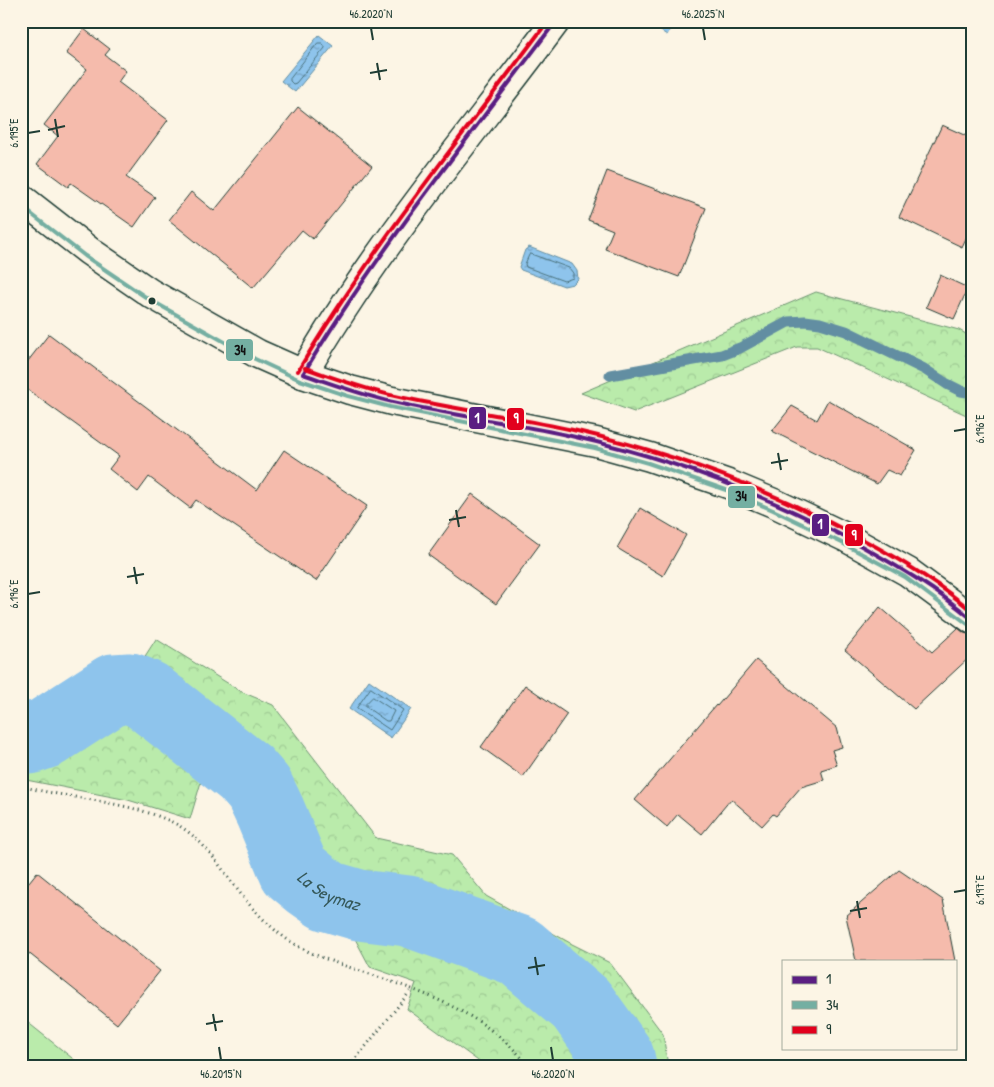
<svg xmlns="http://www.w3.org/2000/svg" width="994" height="1087" font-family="'Patrick Hand',sans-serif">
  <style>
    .forest { fill: url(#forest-crowns); stroke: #6c9470 }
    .park { fill: #baebab; stroke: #6c9470 }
    .water { fill: url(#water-ripples); stroke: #628ea2 }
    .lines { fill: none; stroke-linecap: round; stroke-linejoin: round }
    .shore { stroke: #4b737e; stroke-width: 1 }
    .stream { stroke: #628ea2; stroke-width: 11 }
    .river { stroke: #8ec4ec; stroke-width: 71 }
    .building { fill: #f5bbac; stroke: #1f3d34 }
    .street-casing { stroke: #1f3d34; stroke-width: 31 }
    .secondary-casing { stroke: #1f3d34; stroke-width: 31 }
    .path { stroke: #1f3d34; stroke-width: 3; stroke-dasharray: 1 4; stroke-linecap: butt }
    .street { stroke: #fcf5e5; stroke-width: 28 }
    .secondary { stroke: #fcf5e5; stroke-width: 28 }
    .bus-1-casing { stroke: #fcf5e5; stroke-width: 8 }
    .bus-2-casing { stroke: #fcf5e5; stroke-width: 8 }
    .bus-3-casing { stroke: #fcf5e5; stroke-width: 8 }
    .bus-1 { stroke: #5a1e82; stroke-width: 4 }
    .bus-2 { stroke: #74afa2; stroke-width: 4 }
    .bus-3 { stroke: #e2001d; stroke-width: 4 }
    .ticks { fill: none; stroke: #1f3d34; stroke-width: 2 }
    .bus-dot { fill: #1f3d34; stroke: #fcf5e5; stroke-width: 2 }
    .labels { text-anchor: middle; stroke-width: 4; stroke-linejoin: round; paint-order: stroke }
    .water-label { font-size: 18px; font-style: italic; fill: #355859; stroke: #fcf5e5 }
    .line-badge { stroke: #fcf5e5; stroke-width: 2 }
    .badge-label { font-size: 14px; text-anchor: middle; font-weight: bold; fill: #fff }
    .pale-badge-label { font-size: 14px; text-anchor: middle; font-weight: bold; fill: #111 }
    .neatline { fill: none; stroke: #1f3d34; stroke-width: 2 }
    .ticks-label { font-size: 12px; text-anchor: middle; fill: #1f3d34 }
  </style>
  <defs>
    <pattern id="forest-crowns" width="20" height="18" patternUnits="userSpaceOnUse" patternTransform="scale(1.25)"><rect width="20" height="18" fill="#baebab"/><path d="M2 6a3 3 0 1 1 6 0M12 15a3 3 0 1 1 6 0" fill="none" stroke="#9fca94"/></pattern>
    <pattern id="water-ripples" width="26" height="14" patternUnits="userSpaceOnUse" patternTransform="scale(1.25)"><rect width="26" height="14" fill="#8ec4ec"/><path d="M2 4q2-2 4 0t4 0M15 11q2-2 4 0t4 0" fill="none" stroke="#73a0c0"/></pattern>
  </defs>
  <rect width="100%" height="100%" fill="#fcf5e5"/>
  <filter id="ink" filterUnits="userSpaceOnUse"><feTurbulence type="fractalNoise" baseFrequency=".02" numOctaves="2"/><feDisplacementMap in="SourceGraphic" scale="10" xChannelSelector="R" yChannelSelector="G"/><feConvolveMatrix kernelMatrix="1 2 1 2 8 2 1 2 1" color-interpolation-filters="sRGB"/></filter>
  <g filter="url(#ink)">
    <!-- forest -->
    <g class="forest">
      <polygon points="816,292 959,330 973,338 973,418 817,347 797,347 634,412 581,393"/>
      <polygon points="156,639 242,692 273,705 376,838 452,855 486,896 572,944 610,963 663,1034 668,1066 485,1066 407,1009 416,983 370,967 352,933 295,908 272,881 242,813 201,782 190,819 128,800 21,779 21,744 40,750 65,742 117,700"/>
    </g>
    <!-- park -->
    <polygon class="park" points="21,1017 82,1066 21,1066"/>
    <!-- water -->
    <g class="water">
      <polygon points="649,21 675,21 667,35 648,23"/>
      <polygon points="319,35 333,46 295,92 281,81"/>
      <polygon points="529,247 572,264 577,271 578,279 573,284 564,286 521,270 519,267 525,250"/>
      <polygon points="369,680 411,709 391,738 349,709"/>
    </g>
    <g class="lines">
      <!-- shore -->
      <g class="shore">
        <polygon points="318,43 322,43 325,46 325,48 296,83 293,84 290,81 290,79"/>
        <polygon points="531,254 569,268 573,273 573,278 564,281 526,267 525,264 529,255"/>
        <polygon points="371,688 403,710 390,730 357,708"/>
        <polygon points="373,697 394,711 389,721 386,721 366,707 366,704"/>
      </g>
      <!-- stream -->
      <polyline class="stream" points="610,375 722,355 740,348 788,322 805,321 820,323 846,331 924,369 947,384 961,391 973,393"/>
      <!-- river -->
      <path class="river" id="s1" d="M21 736 29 739 46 733 114 689 130 688 146 695 245 773 259 789 270 812 294 870 311 884 328 896 359 905 408 911 519 951 581 1004 619 1057 621 1066"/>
    </g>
    <!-- building -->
    <g class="building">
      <polygon points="84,29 110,49 105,55 126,71 118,82 168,120 126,177 155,197 134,227 71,183 68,187 37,164 58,136 44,125 87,69 66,53"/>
      <polygon points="298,107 372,166 313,239 302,230 253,288 169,220 191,192 214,211"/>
      <polygon points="942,125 973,139 973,223 962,247 899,217"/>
      <polygon points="607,171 706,208 679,277 605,249 613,230 588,220"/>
      <polygon points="940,275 968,288 954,319 926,307"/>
      <polygon points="49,334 257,490 284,450 367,506 316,581 196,500 190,508 149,477 138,492 109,469 119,456 21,385 21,370"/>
      <polygon points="828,400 916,450 900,476 887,470 877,484 772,431 792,406 817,420"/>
      <polygon points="472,494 540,544 496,604 428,555"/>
      <polygon points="640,508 686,535 663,576 617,548"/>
      <polygon points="880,607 932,652 958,628 964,633 973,635 973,654 914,709 845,650"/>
      <polygon points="756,660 837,728 842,747 832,750 837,765 821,770 824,780 801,787 776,816 773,814 762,826 731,799 702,834 678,814 667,827 635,800 716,705 717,706"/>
      <polygon points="525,685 567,714 523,777 481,747"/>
      <polygon points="899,870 943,900 955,961 856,961 846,916"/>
      <polygon points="37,872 160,971 117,1024 21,947 21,892"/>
    </g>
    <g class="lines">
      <defs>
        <path id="street" d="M303 374C375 248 470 137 556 21"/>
        <polyline id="secondary" points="21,198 89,251 150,293 258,354 303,374 350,390 392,401 596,442 650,457 728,484 776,504 845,537 908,572 973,620"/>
      </defs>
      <!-- street casing -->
      <use href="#street" class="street-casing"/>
      <!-- secondary casing -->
      <use href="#secondary" class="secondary-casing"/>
      <!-- path -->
      <g class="path">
        <path d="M21 786C69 799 128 801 172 822 204 837 222 871 244 898 256 913 274 931 291 942 313 956 339 964 364 972 427 994 484 1012 529 1066"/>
        <polyline points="350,1066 412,989"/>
      </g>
      <!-- street -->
      <use href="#street" class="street"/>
      <!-- secondary -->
      <use href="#secondary" class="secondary"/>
      <defs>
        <g id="bus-1">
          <path d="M303 374C333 384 362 395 393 402 452 415 512 423 571 436 670 458 767 495 856 543 897 566 937 589 973 620"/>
          <path d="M303 374C378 250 469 137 556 21"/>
        </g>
        <polyline id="bus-2" points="21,206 85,256 147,298 255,359 300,380 348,396 390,407 595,448 648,463 726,490 773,510 842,543 905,577 969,625"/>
        <g id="bus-3">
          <path d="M305 368C335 378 364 389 395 396 454 409 514 417 573 430 674 453 771 490 862 539 901 560 939 583 973 612"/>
          <path d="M298 371C372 247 462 136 548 21"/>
        </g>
      </defs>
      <!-- bus-1 casing -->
      <use href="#bus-1" class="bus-1-casing"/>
      <!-- bus-2 casing -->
      <use href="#bus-2" class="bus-2-casing"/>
      <!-- bus-3 casing -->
      <use href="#bus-3" class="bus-3-casing"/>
      <!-- bus-1 -->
      <use href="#bus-1" class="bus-1"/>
      <!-- bus-2 -->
      <use href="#bus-2" class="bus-2"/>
      <!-- bus-3 -->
      <use href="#bus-3" class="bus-3"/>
    </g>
  </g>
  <!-- ticks -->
  <path class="ticks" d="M371 28 373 40M703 28 705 40M377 63 380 80M370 73 387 70M55 119 58 137M48 130 65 126M28 133 40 131M954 431 966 429M778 453 781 470M771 463 788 460M456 510 459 527M449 520 466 517M134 567 137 584M127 577 144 574M28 594 40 592M954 892 966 890M857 901 860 918M850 911 867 908M535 957 538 975M528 968 545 965M213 1014 216 1031M206 1024 223 1021M219 1047 221 1060M551 1047 553 1060"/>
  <!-- markers -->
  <circle class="bus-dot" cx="152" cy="301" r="4.5"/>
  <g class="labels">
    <!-- water labels -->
    <g class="water-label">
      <text dy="6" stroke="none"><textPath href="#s1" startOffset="418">La Seymaz</textPath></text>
    </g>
  </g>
  <g class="line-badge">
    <rect x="225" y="338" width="29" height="24" rx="5" fill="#74afa2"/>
    <rect x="468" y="406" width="19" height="24" rx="5" fill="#5a1e82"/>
    <rect x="506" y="407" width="19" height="24" rx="5" fill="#e2001d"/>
    <rect x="727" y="485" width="29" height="24" rx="5" fill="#74afa2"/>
    <rect x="811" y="513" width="19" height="24" rx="5" fill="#5a1e82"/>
    <rect x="844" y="523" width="20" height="24" rx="5" fill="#e2001d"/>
  </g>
  <g class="badge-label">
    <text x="477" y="423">1</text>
    <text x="516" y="423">9</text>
    <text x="820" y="529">1</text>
    <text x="854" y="540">9</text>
  </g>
  <g class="pale-badge-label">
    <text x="240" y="355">34</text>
    <text x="741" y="501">34</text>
  </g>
  <!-- margin -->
  <rect width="994" height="1087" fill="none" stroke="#fcf5e5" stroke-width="55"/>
  <!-- legend -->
  <rect x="782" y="960" width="175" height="90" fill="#fcf5e5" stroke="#a4ab9e"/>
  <rect x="792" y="976" width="25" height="8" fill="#5a1e82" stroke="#a4ab9e"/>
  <text x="826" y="984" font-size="15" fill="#1f3d34">1</text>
  <rect x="792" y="1001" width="25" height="8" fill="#74afa2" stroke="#a4ab9e"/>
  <text x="826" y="1010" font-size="15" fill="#1f3d34">34</text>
  <rect x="792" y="1026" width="25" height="8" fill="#e2001d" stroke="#a4ab9e"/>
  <text x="826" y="1034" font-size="15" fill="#1f3d34">9</text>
  <rect x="28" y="28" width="938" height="1032" class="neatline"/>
  <g class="ticks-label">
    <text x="371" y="18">46.2020°N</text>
    <text x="703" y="18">46.2025°N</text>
    <text transform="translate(14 133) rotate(-90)" y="4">6.195°E</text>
    <text transform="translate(980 429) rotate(-90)" y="4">6.196°E</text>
    <text transform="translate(14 594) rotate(-90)" y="4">6.196°E</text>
    <text transform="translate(980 890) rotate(-90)" y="4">6.197°E</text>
    <text x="221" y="1078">46.2015°N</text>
    <text x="553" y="1078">46.2020°N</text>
  </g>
</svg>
